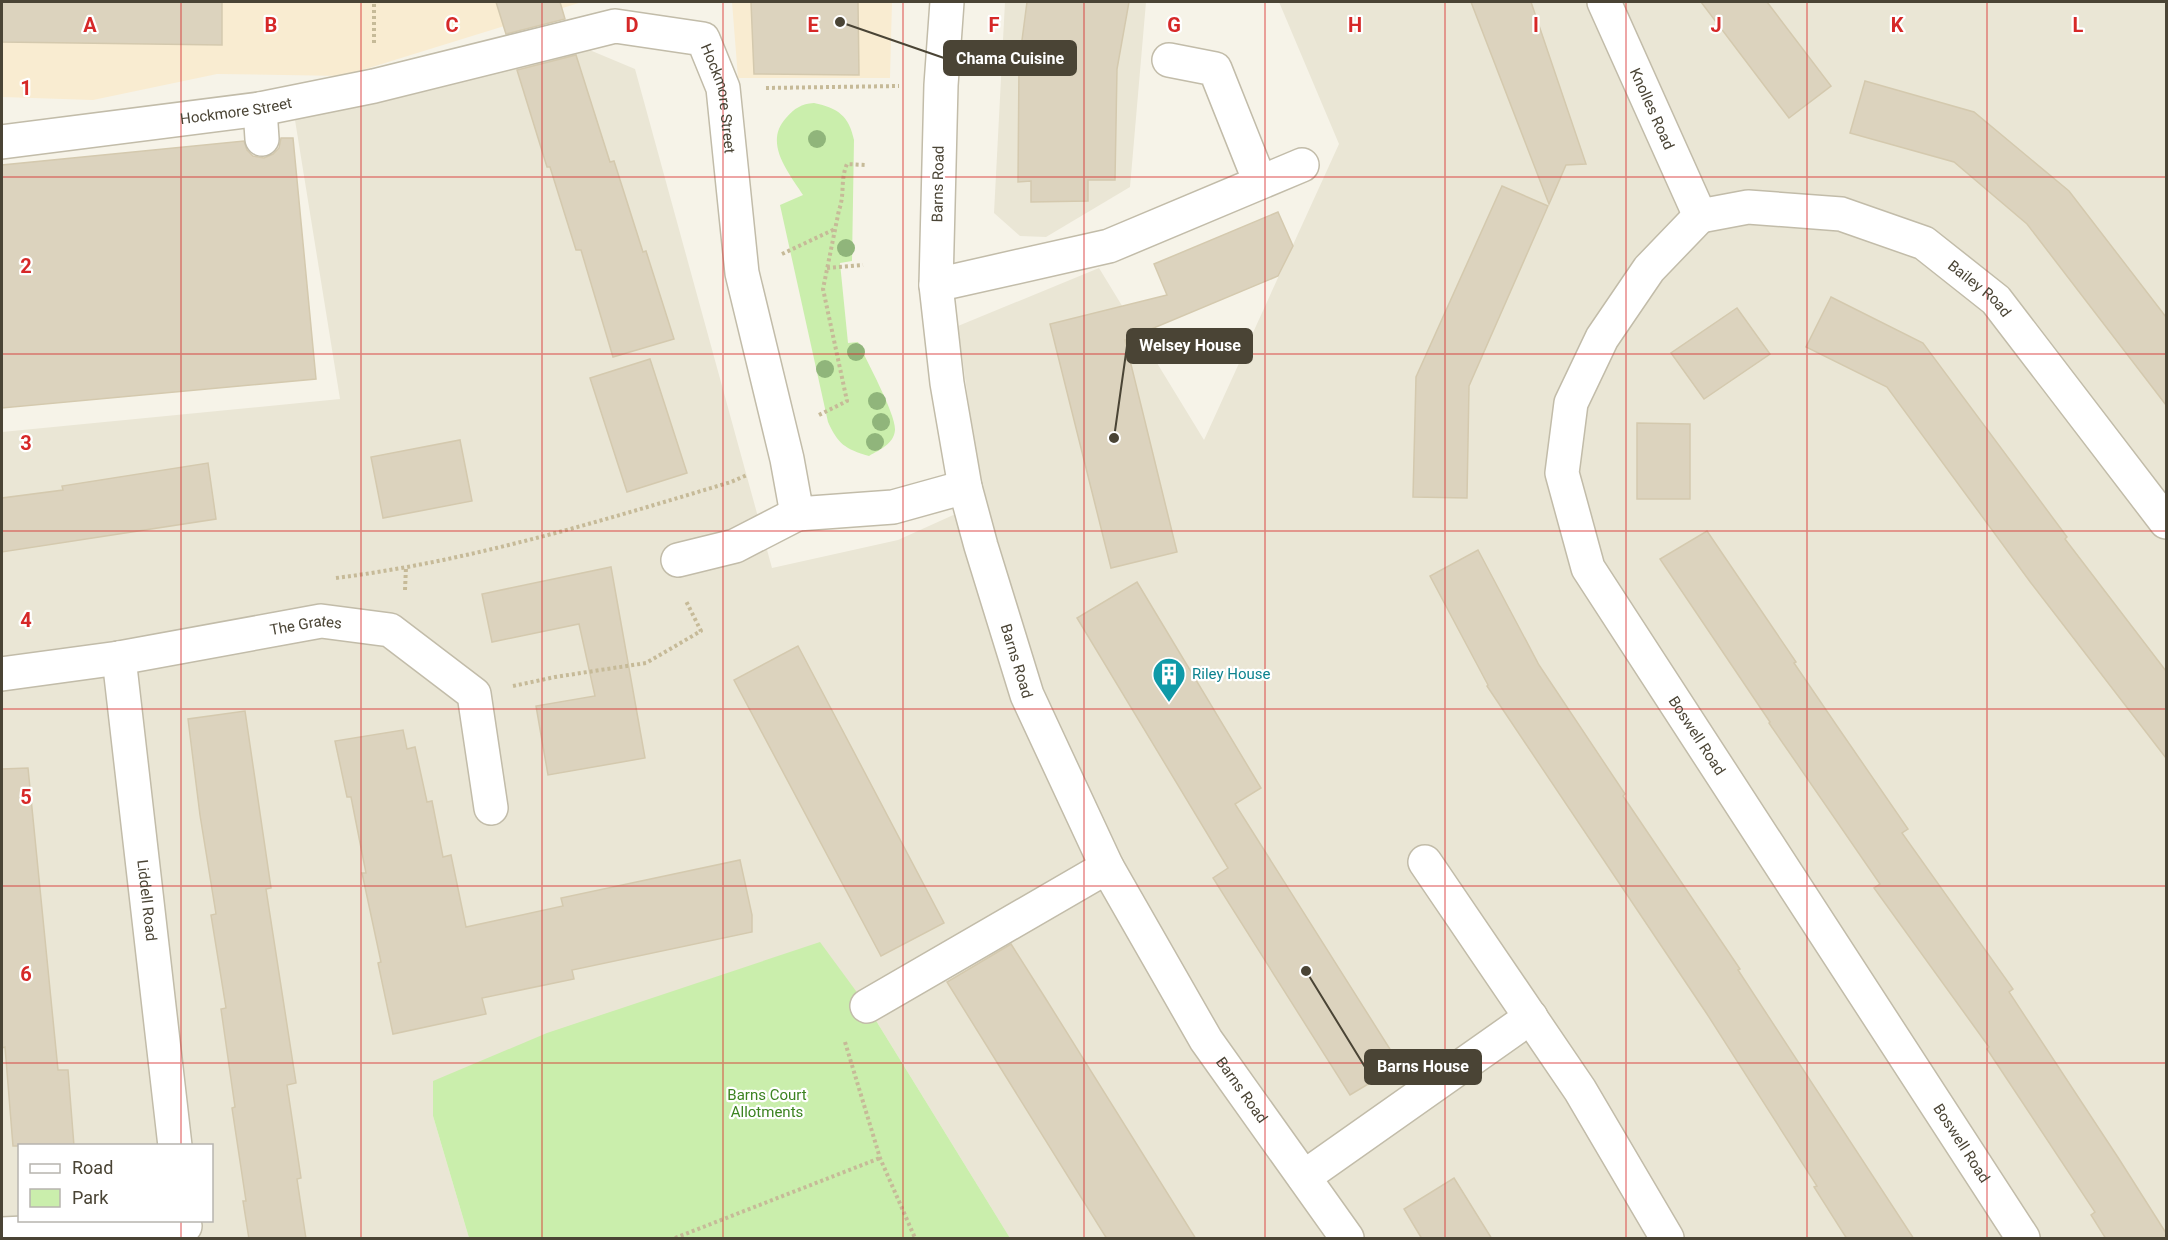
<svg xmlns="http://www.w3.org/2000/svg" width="2168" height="1240" font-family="Roboto,sans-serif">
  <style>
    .residential { fill: #eae6d5; fill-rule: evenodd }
    .commercial { fill: #f9ecd1 }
    .green { fill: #caeeac }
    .building { fill: #dcd3be; stroke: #d4c9ae; stroke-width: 1.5 }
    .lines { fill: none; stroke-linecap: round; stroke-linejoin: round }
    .minor-casing { stroke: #c2bca9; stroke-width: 36 }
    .path { stroke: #c6ba98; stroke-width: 4; stroke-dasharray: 3 3; stroke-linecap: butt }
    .minor { stroke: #fff; stroke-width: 33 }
    .tree { fill: #90b57b }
    .grid { fill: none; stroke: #d62828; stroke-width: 1.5; stroke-opacity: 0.55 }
    .labels { text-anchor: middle; stroke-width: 4.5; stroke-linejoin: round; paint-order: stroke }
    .street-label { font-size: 15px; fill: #4a4435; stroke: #fff }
    .culture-label { font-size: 15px; fill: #0d838f; stroke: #fff; text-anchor: start }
    .park-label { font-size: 15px; fill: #3c8321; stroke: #fff }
    .grid-label { font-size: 20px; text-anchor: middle; font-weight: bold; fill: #d62828; stroke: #fff; stroke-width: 4.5; stroke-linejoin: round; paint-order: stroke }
    .leader { fill: none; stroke: #4a4435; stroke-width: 2 }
    .callout-dot { fill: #4a4435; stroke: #fff; stroke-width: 2 }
    .callout { fill: #4a4435; stroke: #4a4435; stroke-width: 2 }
    .callout-label { font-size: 16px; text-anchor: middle; font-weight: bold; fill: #fff }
  </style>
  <rect width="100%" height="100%" fill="#f6f3e8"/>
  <!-- residential -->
  <g class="residential">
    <polygon points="1005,2 1146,2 1130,187 1046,237 1020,236 994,213"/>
    <path d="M1279 2H2166V1238H1010L867 1006 433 1116 469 1238H2V432L340 399 295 120 580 46 635 69 772 568 898 540 982 502 958 326 1099 268 1204 440 1339 144ZM20 1146H212V1220H20Z"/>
  </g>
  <!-- commercial -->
  <g class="commercial">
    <polygon points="2,2 582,2 343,76 217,74 93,100 2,97"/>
    <polygon points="732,2 892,2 890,78 738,78"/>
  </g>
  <!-- green -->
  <g class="green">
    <path d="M814 103C838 108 849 116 854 140L852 261 840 263 848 343 858 342C866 360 896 414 895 430 894 444 879 450 869 456 845 449 838 444 828 422L780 205 803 195C789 173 763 143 786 118 795 108 801 104 814 103Z"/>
    <polygon points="820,942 867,1006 1010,1238 469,1238 433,1116 433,1081 547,1033"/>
  </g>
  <!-- building -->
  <g class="building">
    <polygon points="2,2 222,2 222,45 2,42"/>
    <polygon points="496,2 560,2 565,19 506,34"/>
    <polygon points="751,2 858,2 859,75 754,74"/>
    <polygon points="1027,2 1129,2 1117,69 1115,180 1088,180 1088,201 1031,202 1031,181 1018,182 1019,63"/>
    <polygon points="1471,2 1531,2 1586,164 1566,165 1549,204"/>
    <polygon points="1701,2 1767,2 1831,86 1789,118"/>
    <polygon points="576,55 610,162 614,161 643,252 646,251 674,339 613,357 581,250 576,250 550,167 547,167 517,70"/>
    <polygon points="1865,81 1974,112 2069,191 2166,317 2166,405 2027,224 1954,162 1850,133"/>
    <polygon points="281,138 293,138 316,379 2,408 2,165 244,141 247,150 253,156 264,158 273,154 279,148"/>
    <polygon points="1502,186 1548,206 1469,386 1467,498 1413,497 1416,377"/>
    <polygon points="1278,212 1293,246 1278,276 1125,340 1177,552 1111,568 1050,324 1167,295 1154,264"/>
    <polygon points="1831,297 1923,343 2067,537 2065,539 2166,671 2166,758 2031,583 1887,387 1806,347"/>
    <polygon points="1737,308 1770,354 1704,399 1671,353"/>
    <polygon points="650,359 687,473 627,492 590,378"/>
    <polygon points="1637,423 1690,424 1690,499 1637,499"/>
    <polygon points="460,440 472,501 383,518 371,457"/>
    <polygon points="208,463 216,519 2,552 2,498 63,490 62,486"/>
    <polygon points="1707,531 1796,662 1794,663 1837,726 1908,829 1902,833 2013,989 2009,992 2119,1159 2166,1233 2166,1239 2106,1239 2091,1215 2095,1212 1987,1049 1989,1047 1874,888 1880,884 1769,723 1770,722 1660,559"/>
    <polygon points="1478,550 1539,665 1625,794 1623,796 1740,969 1738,970 1914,1239 1847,1239 1814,1187 1817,1186 1707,1014 1487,686 1488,685 1430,576"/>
    <polygon points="611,567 645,758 548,775 536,706 595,696 579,624 492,642 482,594"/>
    <polygon points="1137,582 1261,788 1235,804 1400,1065 1350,1095 1213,878 1228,868 1077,618"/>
    <polygon points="798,646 944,923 881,956 734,680"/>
    <polygon points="245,711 271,888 266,889 296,1083 287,1085 301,1178 297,1179 306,1239 249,1239 243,1201 246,1201 232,1108 235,1107 221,1009 226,1008 211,915 216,914 200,815 188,719"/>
    <polygon points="403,730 407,749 415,747 427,802 432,801 443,857 451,855 466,927 563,906 561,898 740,860 752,915 752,932 572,970 574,979 482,998 486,1014 393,1034 378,963 381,962 362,873 366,873 351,797 347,797 335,741"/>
    <polygon points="28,768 58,1070 68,1070 74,1146 13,1146 5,1047 2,1048 2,769"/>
    <polygon points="1011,944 1044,996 1196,1239 1107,1239 947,982"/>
    <polygon points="1454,1178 1492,1239 1422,1239 1404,1209"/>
  </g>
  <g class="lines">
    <defs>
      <g id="minor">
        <path id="s1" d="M947 2 941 85 936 285 947 383 965 487 981 546 1027 695 1107 867 1206 1040 1347 1238"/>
        <path id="s2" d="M1604 2 1700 216"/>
        <polyline points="1169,60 1215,69 1260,182"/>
        <polyline points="260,109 262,139"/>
        <path id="s3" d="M2 142 260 109 374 86 615 26 703 39 723 88 742 273 787 459 797 514 893 507 965 487"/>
        <path id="s4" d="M1700 216 1649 269 1602 338 1571 403 1562 473 1588 568 2023 1238"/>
        <path id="s5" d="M1700 216 1748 207 1841 214 1924 243 1996 300 2166 522"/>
        <polyline points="936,285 1109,246 1302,165"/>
        <polyline points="678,560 735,546 797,514"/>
        <path id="s6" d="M119 658 175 1146"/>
        <path id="s7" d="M2 674 119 658 321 621 390 630 474 694 491 808"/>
        <polyline points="1425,862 1580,1090 1667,1238"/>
        <polyline points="867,1006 1107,867"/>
        <polyline points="1304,1177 1531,1017"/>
        <polyline points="2,1234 185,1226"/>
      </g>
    </defs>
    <!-- minor casing -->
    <use href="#minor" class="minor-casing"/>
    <!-- path -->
    <g class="path">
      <polyline points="374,43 374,2"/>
      <polyline points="766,88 899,86"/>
      <polyline points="782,254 835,229"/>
      <polyline points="827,268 863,265"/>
      <path d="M819 415 847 401 823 289 839 210C845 194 840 180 847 164L865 165"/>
      <path d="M336 578C471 561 601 521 731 482L747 475"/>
      <polyline points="405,590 406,567"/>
      <polyline points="513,686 555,677 646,663 701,631 686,601"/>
      <polyline points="845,1042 880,1158 915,1238"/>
      <polyline points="675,1238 880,1158"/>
    </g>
    <!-- minor -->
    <use href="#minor" class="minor"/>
  </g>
  <!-- trees -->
  <g class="tree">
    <circle cx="817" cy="139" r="9"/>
    <circle cx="846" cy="248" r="9"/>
    <circle cx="856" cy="352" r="9"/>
    <circle cx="825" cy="369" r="9"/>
    <circle cx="877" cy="401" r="9"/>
    <circle cx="881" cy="422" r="9"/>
    <circle cx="875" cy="442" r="9"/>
  </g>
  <!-- grid -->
  <path class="grid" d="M181 2V1146M361 2V1238M542 2V1238M723 2V1238M903 2V1238M1084 2V1238M1265 2V1238M1445 2V1238M1626 2V1238M1807 2V1238M1987 2V1238M2 177H2166M2 354H2166M2 531H2166M2 709H2166M2 886H2166M2 1063H2166M181 1220V1238"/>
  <!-- icons -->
  <defs>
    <symbol id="building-pin" viewBox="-11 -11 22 30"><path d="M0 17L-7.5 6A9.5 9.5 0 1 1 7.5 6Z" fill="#0f9aa8" stroke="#fff"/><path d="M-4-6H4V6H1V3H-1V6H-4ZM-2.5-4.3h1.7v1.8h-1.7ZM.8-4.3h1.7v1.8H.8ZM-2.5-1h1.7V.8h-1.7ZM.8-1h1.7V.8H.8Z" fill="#fff"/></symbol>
  </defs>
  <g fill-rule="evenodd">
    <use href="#building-pin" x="1150" y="655" width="38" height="52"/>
  </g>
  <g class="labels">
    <!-- street labels -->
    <g class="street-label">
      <text dy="5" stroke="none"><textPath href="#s3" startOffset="776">Hockmore Street</textPath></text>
      <text dy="5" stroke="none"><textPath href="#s2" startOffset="117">Knolles Road</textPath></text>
      <text dy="5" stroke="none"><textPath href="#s3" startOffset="236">Hockmore Street</textPath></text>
      <text transform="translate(938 184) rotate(-89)" y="5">Barns Road</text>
      <text dy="5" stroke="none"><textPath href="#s5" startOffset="302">Bailey Road</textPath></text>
      <text dy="5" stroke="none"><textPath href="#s7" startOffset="308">The Grates</textPath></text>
      <text dy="5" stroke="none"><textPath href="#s1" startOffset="669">Barns Road</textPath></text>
      <text dy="5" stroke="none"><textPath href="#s4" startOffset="598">Boswell Road</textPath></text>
      <text dy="5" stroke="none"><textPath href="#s6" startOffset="244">Liddell Road</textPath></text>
      <text dy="5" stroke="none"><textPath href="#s1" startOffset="1155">Barns Road</textPath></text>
      <text dy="5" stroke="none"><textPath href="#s4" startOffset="1084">Boswell Road</textPath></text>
    </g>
    <!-- culture labels -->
    <g class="culture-label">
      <text x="1192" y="679">Riley House</text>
    </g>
    <!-- park labels -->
    <g class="park-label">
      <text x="767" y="1100">Barns Court<tspan x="767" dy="17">Allotments</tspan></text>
    </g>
  </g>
  <g class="grid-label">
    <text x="90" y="32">A</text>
    <text x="271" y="32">B</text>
    <text x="452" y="32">C</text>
    <text x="632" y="32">D</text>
    <text x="813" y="32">E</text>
    <text x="994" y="32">F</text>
    <text x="1174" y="32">G</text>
    <text x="1355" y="32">H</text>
    <text x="1536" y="32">I</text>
    <text x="1716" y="32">J</text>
    <text x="1897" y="32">K</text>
    <text x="2078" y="32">L</text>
    <text x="26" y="95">1</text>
    <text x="26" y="273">2</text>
    <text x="26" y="450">3</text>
    <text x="26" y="627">4</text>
    <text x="26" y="804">5</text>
    <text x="26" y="981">6</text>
  </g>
  <!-- callouts -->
  <path class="leader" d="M840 22L944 58M1114 438L1127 346M1306 971L1365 1067"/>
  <g class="callout-dot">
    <circle cx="840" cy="22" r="6"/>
    <circle cx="1114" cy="438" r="6"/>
    <circle cx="1306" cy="971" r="6"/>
  </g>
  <g class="callout">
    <rect x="944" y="41" width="132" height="34" rx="6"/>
    <rect x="1127" y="329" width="125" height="34" rx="6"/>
    <rect x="1365" y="1050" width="116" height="34" rx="6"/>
  </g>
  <g class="callout-label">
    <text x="1010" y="64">Chama Cuisine</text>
    <text x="1190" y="351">Welsey House</text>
    <text x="1423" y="1072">Barns House</text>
  </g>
  <!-- border -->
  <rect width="2168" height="1240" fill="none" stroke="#4a4435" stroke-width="6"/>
  <!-- legend -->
  <rect x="18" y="1144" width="195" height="78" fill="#ffffff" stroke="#b7b4ae" stroke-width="1.5"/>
  <rect x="30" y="1164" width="30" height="9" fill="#ffffff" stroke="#b7b4ae" stroke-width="1.5"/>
  <text x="72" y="1174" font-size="18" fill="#4a4435">Road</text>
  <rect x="30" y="1189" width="30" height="18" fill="#caeeac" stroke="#b7b4ae" stroke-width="1.5"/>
  <text x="72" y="1204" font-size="18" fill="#4a4435">Park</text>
</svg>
